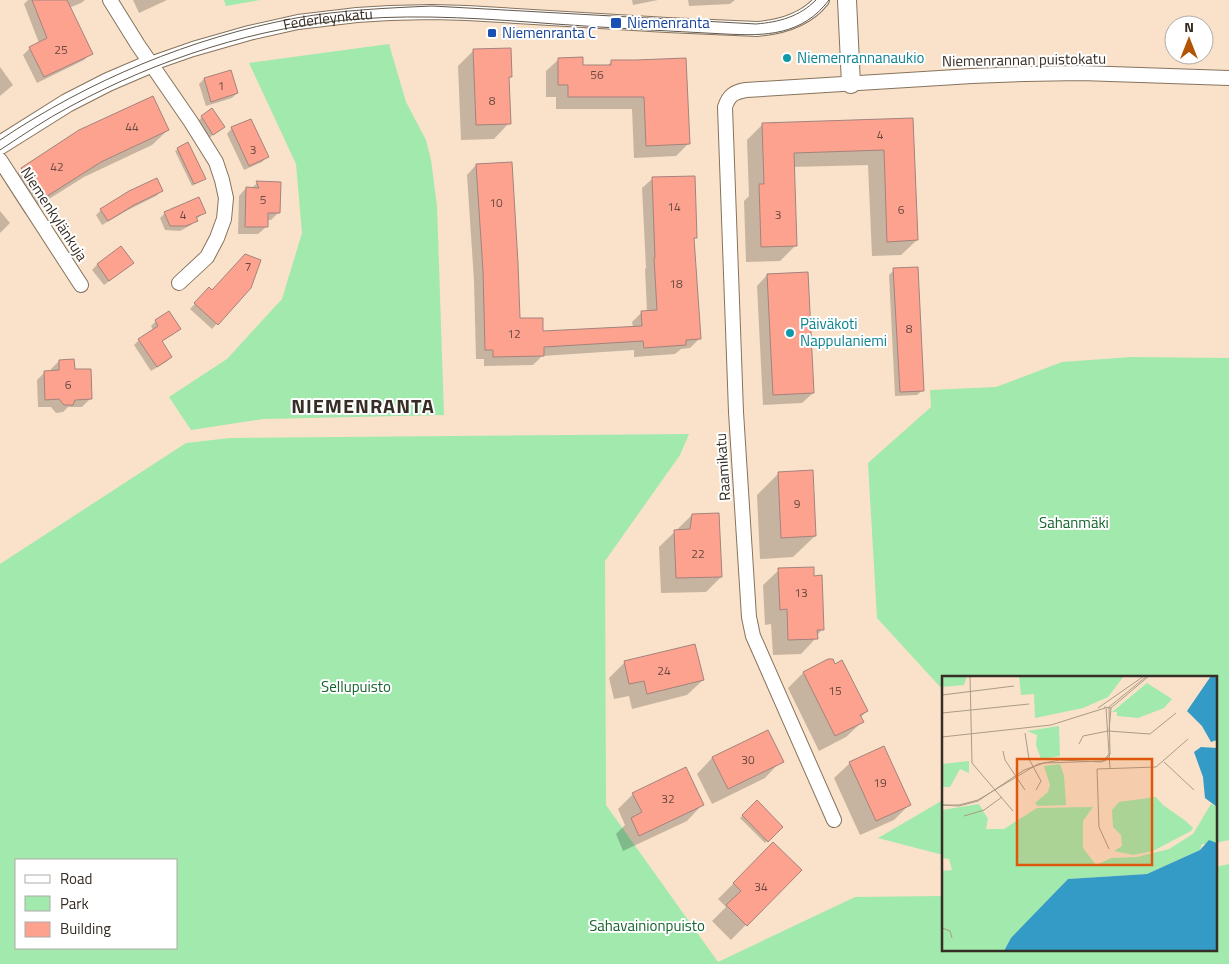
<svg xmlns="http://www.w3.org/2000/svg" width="1229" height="964" font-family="'Titillium Web',sans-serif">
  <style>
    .green { fill: #a1e9ad; fill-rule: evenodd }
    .shadow { fill: #0003 }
    .building { fill: #fea290; stroke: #a3837c }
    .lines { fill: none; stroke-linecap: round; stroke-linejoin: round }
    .minor-casing { stroke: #87735d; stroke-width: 16 }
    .tertiary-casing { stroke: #87735d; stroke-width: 20 }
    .minor { stroke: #fff; stroke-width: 14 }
    .tertiary { stroke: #fff; stroke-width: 18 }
    .tram { stroke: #63574a; stroke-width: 1 }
    .transit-dot { fill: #1a4fb4; stroke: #fff; stroke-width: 2 }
    .culture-dot { fill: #0f9aa8; stroke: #fff; stroke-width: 2 }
    .labels { text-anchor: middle; stroke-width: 4; stroke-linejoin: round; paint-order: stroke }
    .number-label { font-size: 12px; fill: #684a3f }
    .street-label { font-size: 15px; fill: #362d24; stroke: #fff }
    .transit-label { font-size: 15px; fill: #164399; stroke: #fff; text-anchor: start }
    .culture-label { font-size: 15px; fill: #0d838f; stroke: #fff; text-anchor: start }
    .park-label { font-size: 15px; fill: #16652e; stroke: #fff }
    .district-label { font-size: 20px; font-weight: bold; letter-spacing: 1px; fill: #362d24; stroke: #fff }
    .inset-road { fill: none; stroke: #ab9a87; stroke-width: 1 }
    .view { fill: #df570d; fill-opacity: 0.15; stroke: #df570d; stroke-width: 2.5 }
    .inset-edge { fill: none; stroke: #362d24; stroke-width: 2.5 }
  </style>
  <rect width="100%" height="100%" fill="#f9e2c9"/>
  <!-- green -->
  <g class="green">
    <polygon points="224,0 260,0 226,6"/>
    <polygon points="389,44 406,102 426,140 431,160 437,206 444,415 263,419 191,430 169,397 227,359 282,299 302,233 296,164 249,63"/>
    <polygon points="1131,357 1229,358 1229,840 1215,843 1215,678 943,678 943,690 877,618 868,463 931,407 930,390 996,387 1062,362"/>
    <path d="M689 434 680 455 605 561 606 805 718 962 855 897 943 896V950H1215V867L1229 864V964H0V564L186 443 230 438ZM16 860H176V948H16Z"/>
    <polygon points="943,800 943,855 878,838"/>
  </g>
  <!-- shadow -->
  <g class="shadow">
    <polygon points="28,0 85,0 81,3 69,8 91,53 84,60 37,83 23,55 30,48 39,43 24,4"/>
    <polygon points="133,0 167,0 139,13"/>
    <polygon points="632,0 658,0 633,5"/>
    <polygon points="688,0 735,0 730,4 689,6"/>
    <polygon points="473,51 511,76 507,80 509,123 494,139 461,140 458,66"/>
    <polygon points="559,59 582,66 607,66 612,61 689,143 676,156 634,158 632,109 556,109 556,97 546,97 546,71"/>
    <polygon points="0,67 13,85 0,96"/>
    <polygon points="230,72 237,93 232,98 206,106 199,84 204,79"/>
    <polygon points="202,117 224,126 208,139 197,122"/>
    <polygon points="912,120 917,240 901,255 872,256 868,165 793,167 796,245 780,261 746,262 744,201 749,196 747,140 763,124"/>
    <polygon points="232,128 267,157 262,162 244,170 227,134"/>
    <polygon points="168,130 152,145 84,177 25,214 6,184 22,169"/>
    <polygon points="188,144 204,179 192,186 175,151"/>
    <polygon points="476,165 519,319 542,332 633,327 632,322 642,312 647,312 645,269 646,268 642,188 652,179 696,237 693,240 699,339 690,348 681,349 675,354 634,357 634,350 542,356 533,365 484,366 484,359 476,359 474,281 467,175"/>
    <polygon points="257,183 279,212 271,220 266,220 266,227 258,234 238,234 239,196 246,188 251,189"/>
    <polygon points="161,191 156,196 128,210 102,225 96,215 101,210"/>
    <polygon points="0,211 10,223 0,233"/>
    <polygon points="204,212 199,217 196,219 196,220 191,225 180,231 165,230 160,218 165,213"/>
    <polygon points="121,247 132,263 127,268 104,285 92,270 97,265"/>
    <polygon points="894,270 923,390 917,395 895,396 889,275"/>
    <polygon points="767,275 813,393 802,403 763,405 757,286"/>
    <polygon points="250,287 212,329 190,309 209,289 212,292"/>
    <polygon points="168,313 179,329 174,334 161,342 171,357 166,362 151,371 134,345 139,340 153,330 151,326 156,321"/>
    <polygon points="59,361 73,371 90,399 82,407 68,407 63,412 56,413 51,407 38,407 37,380 45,372 51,372 51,369"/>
    <polygon points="779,473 815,536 793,557 760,559 757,495"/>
    <polygon points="692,515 721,577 706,592 661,593 659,547"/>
    <polygon points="779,570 813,577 822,630 816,636 816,638 801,654 773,655 771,624 765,625 763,585"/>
    <polygon points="694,645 703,680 687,695 632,709 629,696 614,699 609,678 624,663"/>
    <polygon points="832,659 835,665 867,711 860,718 862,722 846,737 819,751 788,688 803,673"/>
    <polygon points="767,731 780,762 765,778 712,804 697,774 712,758"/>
    <polygon points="850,763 909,805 894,820 860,835 834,778"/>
    <polygon points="633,794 702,805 687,821 623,851 616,834 625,825 618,809"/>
    <polygon points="757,802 781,826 765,843 740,818"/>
    <polygon points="773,844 800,870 731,940 712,921 726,907 718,899"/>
  </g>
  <!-- building -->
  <g class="building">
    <polygon points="32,0 67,0 93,54 44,77 29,47 47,38"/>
    <polygon points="511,48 512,77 509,77 511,124 476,125 473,49"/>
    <polygon points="583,57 583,65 611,65 611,60 636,60 686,58 690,144 646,146 644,97 568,97 568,85 558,85 558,58"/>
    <polygon points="231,70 238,93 211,102 204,78"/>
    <polygon points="153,96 169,130 101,162 41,200 21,168 79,130"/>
    <polygon points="212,108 225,127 213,135 201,116"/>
    <polygon points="913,118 918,240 887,242 884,150 794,153 797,246 761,247 759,184 764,184 762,123"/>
    <polygon points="251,119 269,157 249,166 231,127"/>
    <polygon points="188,142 206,179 194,184 177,148"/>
    <polygon points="512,162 518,263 520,318 543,318 543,331 642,326 641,311 657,310 654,258 655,258 652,177 695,176 697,238 694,238 701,339 686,340 686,345 644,348 643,341 544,347 544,356 493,357 493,350 485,350 483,271 476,164"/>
    <polygon points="157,178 163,191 134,205 108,221 100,209 129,191"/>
    <polygon points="256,181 281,182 280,213 268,213 268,227 245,227 246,187 259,188"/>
    <polygon points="199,197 206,213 196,217 198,221 186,226 170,226 164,212"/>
    <polygon points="121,246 134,263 109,281 97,264"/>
    <polygon points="245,254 261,260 251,288 218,325 194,303 209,287 212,290"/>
    <polygon points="918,267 924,391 900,392 893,268"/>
    <polygon points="808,272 814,393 773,395 767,274"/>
    <polygon points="169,311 181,329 162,341 172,357 157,367 138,339 158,326 155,320"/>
    <polygon points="74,359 75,369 91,369 92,399 75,400 73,405 64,405 59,399 45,400 44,371 59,370 59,360"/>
    <polygon points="813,470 816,536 781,538 778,472"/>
    <polygon points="719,513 722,577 676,578 674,530 690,529 692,514"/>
    <polygon points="814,567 814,576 822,575 824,630 817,630 818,639 788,640 787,609 780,610 778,568"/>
    <polygon points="695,644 704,680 647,694 644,681 629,684 624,661"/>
    <polygon points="828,659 833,659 835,664 842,660 868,711 860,715 864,722 835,736 803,672"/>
    <polygon points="768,730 784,762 728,789 712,757"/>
    <polygon points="884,746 911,805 876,821 849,762"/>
    <polygon points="686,767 704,805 639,836 631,818 642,812 632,793"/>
    <polygon points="757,800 783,827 768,842 742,815"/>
    <polygon points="773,842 802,870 747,926 726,905 741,891 733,883"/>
  </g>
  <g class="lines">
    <defs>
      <g id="minor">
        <polyline points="110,0 138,45 191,122 216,162 222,180 226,198 224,219 217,238 207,257 179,283"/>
        <path id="s1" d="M150 64 193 49 249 33 298 22 357 15 390 13 432 12 467 13 667 25 757 29C782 27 806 20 822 0"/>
        <polyline points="0,160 81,285"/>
        <path d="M834 820 753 636 749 617 736 412 725 107C729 95 734 92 746 90L972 76 1025 74 1081 73 1229 78"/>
      </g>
      <g id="tertiary">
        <polyline points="847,0 851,84"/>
        <polyline points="0,145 67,103 108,82 150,64"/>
      </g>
    </defs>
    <!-- minor casing -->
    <use href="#minor" class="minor-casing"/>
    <!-- tertiary casing -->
    <use href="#tertiary" class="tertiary-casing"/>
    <!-- minor -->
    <use href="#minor" class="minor"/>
    <!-- tertiary -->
    <use href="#tertiary" class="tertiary"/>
    <!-- tram -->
    <g class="tram">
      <path d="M0 140C90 80 190 38 296 18 341 10 387 8 432 6L756 24C779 22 799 17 816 0"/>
      <path d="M0 150C23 135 46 119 71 106 158 59 259 26 358 19 424 14 489 19 555 24 611 28 668 31 725 34 765 36 802 36 829 0"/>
    </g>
  </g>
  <!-- markers -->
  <g class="transit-dot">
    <rect x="610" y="17" width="12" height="12" rx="2.5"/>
    <rect x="487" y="28" width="10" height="10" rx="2.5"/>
  </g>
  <g class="culture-dot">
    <circle cx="787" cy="58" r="5"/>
    <circle cx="790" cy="333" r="5"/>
  </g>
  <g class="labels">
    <!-- number labels -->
    <g class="number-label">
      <text x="61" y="54">25</text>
      <text x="597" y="79">56</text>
      <text x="221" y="90">1</text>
      <text x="492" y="105">8</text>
      <text x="132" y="131">44</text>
      <text x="880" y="139">4</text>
      <text x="253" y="154">3</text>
      <text x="57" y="171">42</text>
      <text x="263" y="204">5</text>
      <text x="496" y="207">10</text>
      <text x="674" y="211">14</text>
      <text x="901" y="214">6</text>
      <text x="183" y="219">4</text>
      <text x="778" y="219">3</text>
      <text x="248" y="271">7</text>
      <text x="676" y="288">18</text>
      <text x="909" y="333">8</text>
      <text x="514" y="338">12</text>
      <text x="68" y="389">6</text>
      <text x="797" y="508">9</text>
      <text x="698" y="558">22</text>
      <text x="801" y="597">13</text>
      <text x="664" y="675">24</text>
      <text x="835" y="695">15</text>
      <text x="748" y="764">30</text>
      <text x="880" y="787">19</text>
      <text x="668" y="803">32</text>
      <text x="761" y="891">34</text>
    </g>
    <!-- street labels -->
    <g class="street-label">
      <text dy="5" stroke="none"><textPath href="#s1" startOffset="184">Federleynkatu</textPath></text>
      <text transform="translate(1024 60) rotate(-1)" y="5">Niemenrannan puistokatu</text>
      <text transform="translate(54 214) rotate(57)" y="5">Niemenkylänkuja</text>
      <text transform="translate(723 467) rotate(-94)" y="5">Raamikatu</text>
    </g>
    <!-- transit labels -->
    <g class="transit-label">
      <text x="627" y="28">Niemenranta</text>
      <text x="502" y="38">Niemenranta C</text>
    </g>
    <!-- culture labels -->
    <g class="culture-label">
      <text x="797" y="63">Niemenrannanaukio</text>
      <text x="800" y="329">Päiväkoti<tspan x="800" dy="17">Nappulaniemi</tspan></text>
    </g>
    <!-- park labels -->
    <g class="park-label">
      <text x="1074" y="528">Sahanmäki</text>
      <text x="356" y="692">Sellupuisto</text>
      <text x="647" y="931">Sahavainionpuisto</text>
    </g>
    <!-- district labels -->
    <g class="district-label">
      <text x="363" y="413">NIEMENRANTA</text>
    </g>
  </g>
  <!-- overview -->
  <g transform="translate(942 676)">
    <rect width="275" height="275" fill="#f9e2c9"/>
    <path d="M0 0H25L22 9 0 11ZM77 0H182L166 21 141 32 93 42 92 18 79 19ZM205 7 230 23 222 32 196 42 175 40V36H170ZM117 50 118 80 99 83 94 69 95 59 85 55ZM27 85V97L18 93 8 111H0V88ZM118 88 122 100 124 129 96 130 93 127 106 116 108 109 102 90ZM214 121 221 129 245 146 251 152 249 155 211 175 191 179 172 175 180 170 179 159 171 151 170 134 177 126ZM37 128 46 143 44 153H62L95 132 151 131 141 145V172L154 189 169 182 195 181 227 173 251 158 269 128 275 131V167L260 168 258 174 205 198 126 203 70 262 62 275H0V195L10 194 7 183 0 182V134Z" fill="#a1e9ad"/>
    <path d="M269 0H275V64L269 66 260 50 245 35ZM259 71 275 72V131L263 122 261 101 252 76ZM267 164 275 167V275H62L69 262 126 203 205 198 258 174Z" fill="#349ac6"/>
    <path class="inset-road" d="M28 0 30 87 71 135M0 19 72 10M162 31 169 32 207 0M156 32 202 0M164 32 168 92M0 37 87 28M167 55 169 32M83 57 87 83 99 105 94 114M0 61 109 49 163 32M137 68 141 60 166 55 208 58 234 37M61 75 63 84 83 114M222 86 252 114M0 129H17L36 124 96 88 118 84 160 86 168 77M0 129 17 130 36 125 82 94 102 87 163 85 168 78 167 31 205 0M22 140 42 134 60 121M167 173 157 151 155 93 214 91 246 63M0 252 8 255 10 262"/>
    <path class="view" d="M75 83H210V189H75Z"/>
    <rect width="275" height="275" class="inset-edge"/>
  </g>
  <!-- legend -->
  <rect x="15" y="859" width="162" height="90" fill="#ffffff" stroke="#afaba7"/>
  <rect x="25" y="875" width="25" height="8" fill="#ffffff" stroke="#afaba7"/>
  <text x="60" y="884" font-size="15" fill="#362d24">Road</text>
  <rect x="25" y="896" width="25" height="15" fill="#a1e9ad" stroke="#afaba7"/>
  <text x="60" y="909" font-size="15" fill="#362d24">Park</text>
  <rect x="25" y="922" width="25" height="15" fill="#fea290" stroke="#afaba7"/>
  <text x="60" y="934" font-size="15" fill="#362d24">Building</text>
  <!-- north arrow -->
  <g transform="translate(1189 40)"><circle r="24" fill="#ffffff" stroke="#afaba7"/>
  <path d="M0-4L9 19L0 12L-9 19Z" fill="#b35404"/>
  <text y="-8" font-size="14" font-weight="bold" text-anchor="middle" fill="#362d24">N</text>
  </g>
</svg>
